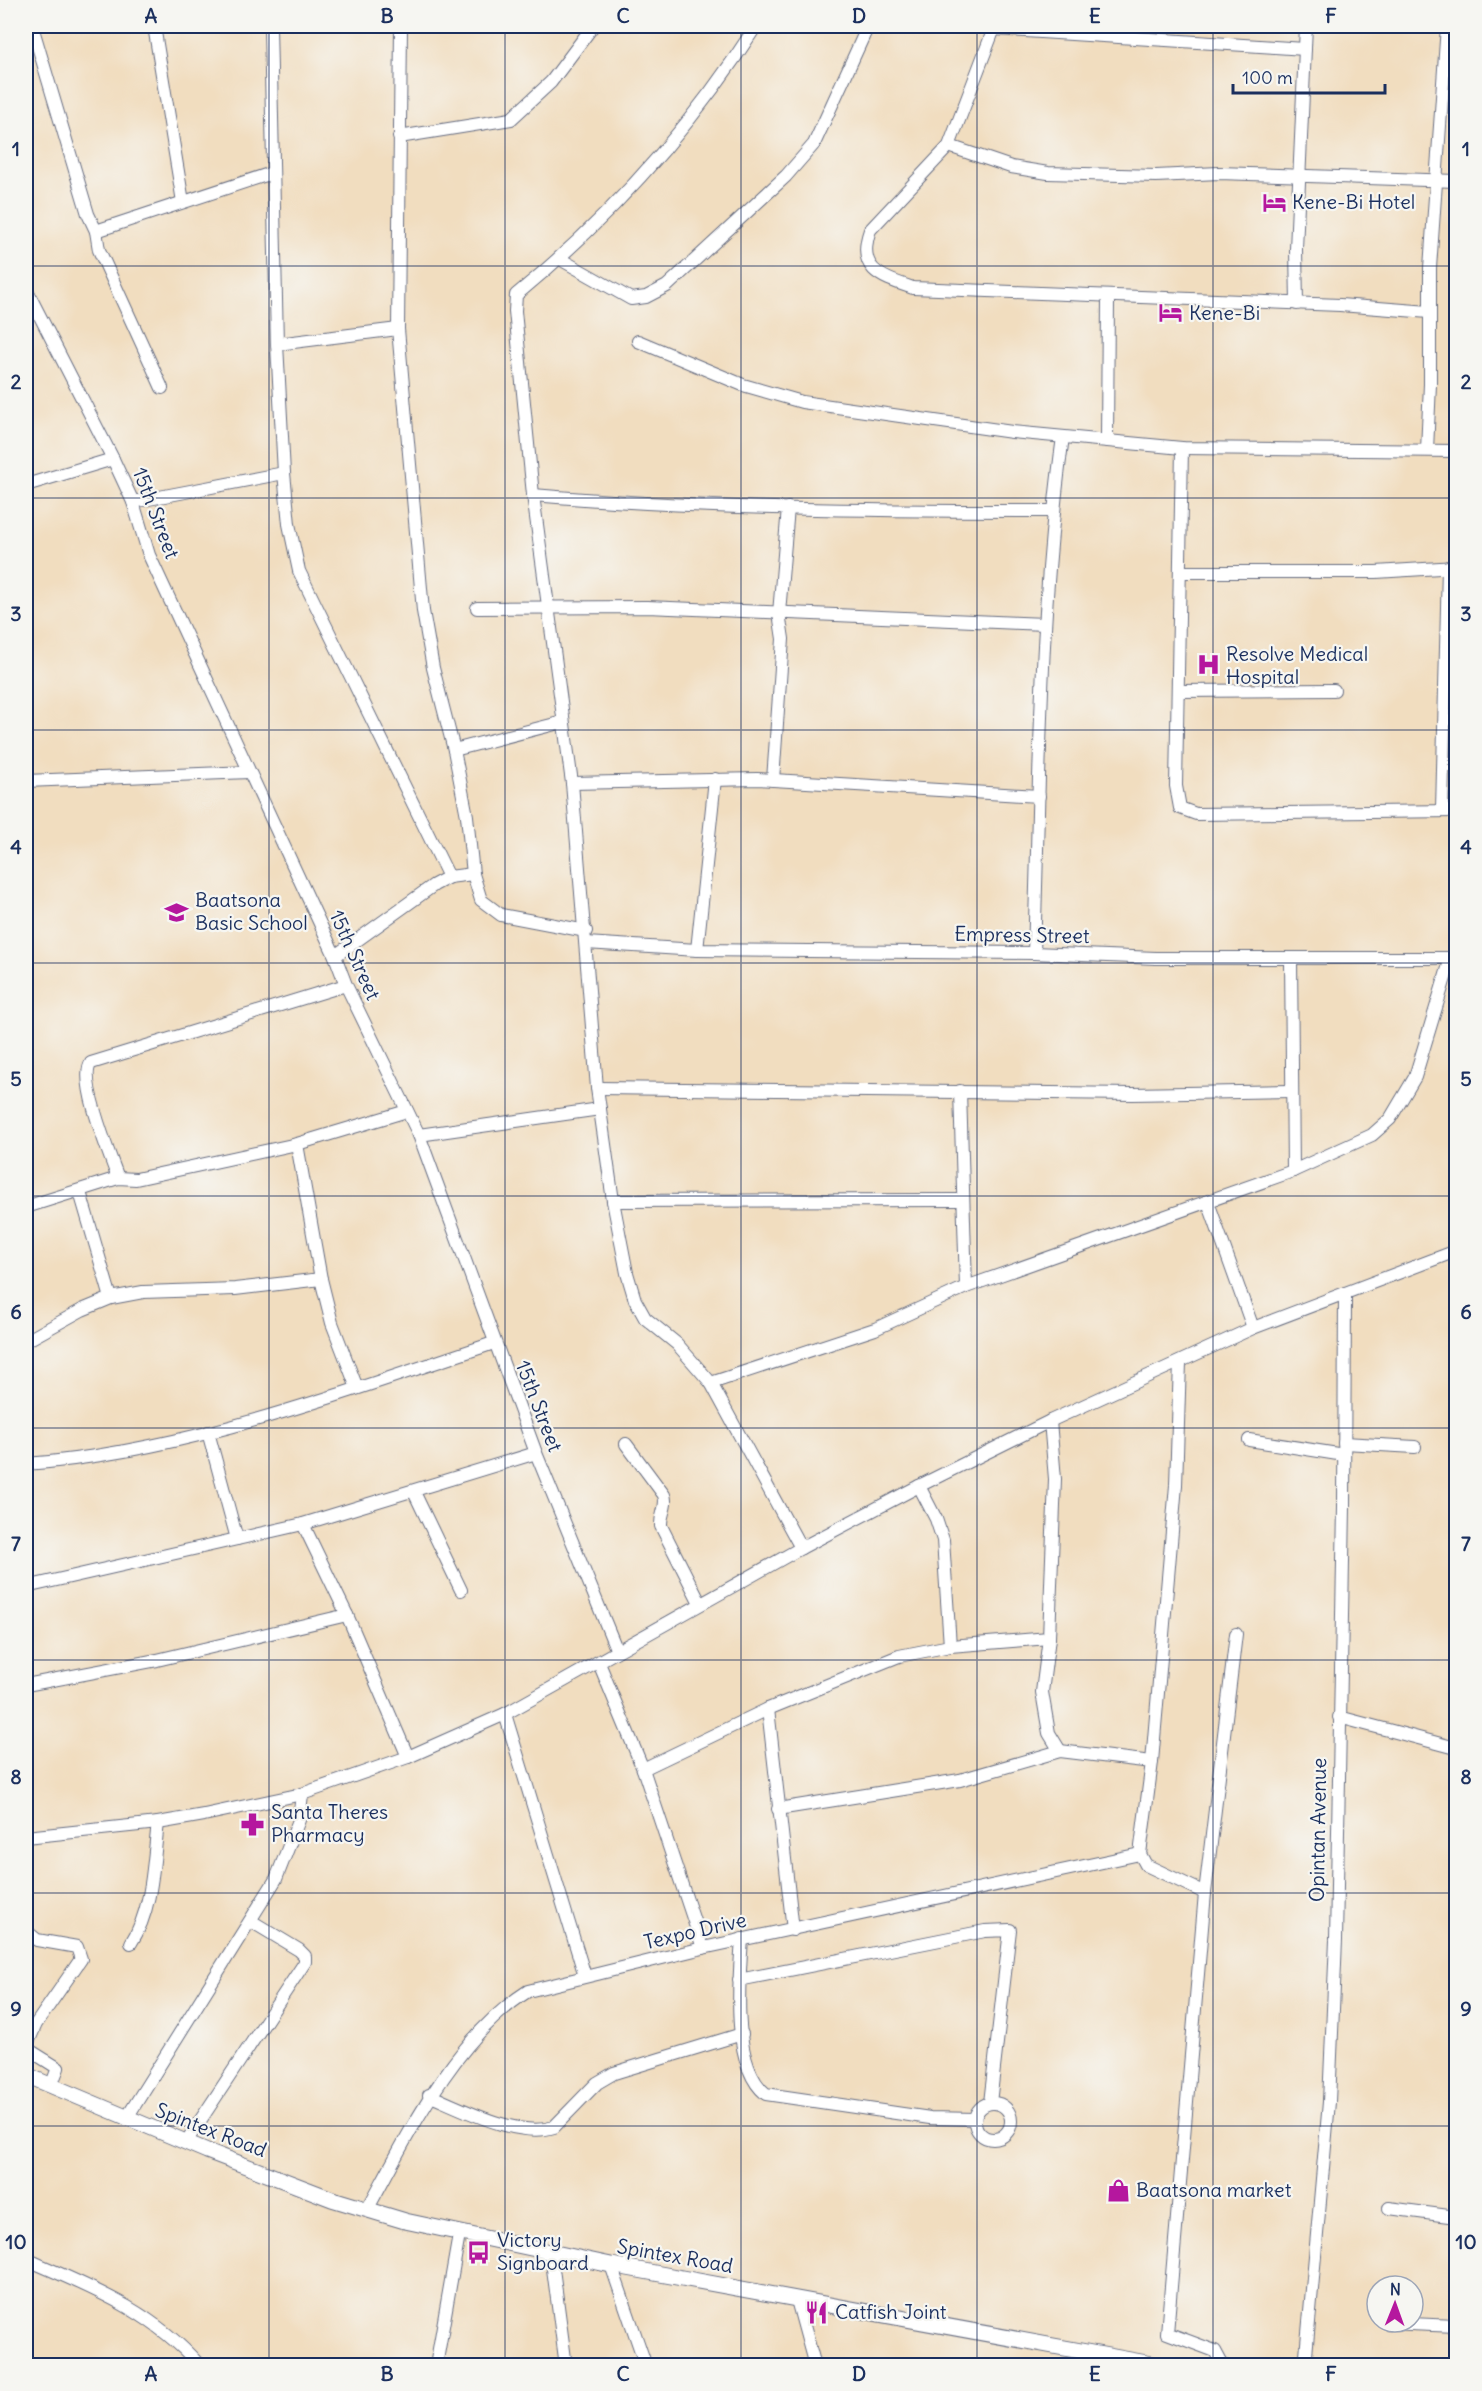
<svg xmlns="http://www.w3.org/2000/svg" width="1482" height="2391" font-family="Delius,sans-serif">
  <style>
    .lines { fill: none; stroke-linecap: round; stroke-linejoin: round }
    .minor-casing { stroke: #666c80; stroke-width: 14 }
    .major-casing { stroke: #666c80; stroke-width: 17 }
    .minor { stroke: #fff; stroke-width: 12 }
    .major { stroke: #fff; stroke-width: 15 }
    .grid { fill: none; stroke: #1b2f5e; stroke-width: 1.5; stroke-opacity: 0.55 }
    .labels { text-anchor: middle; stroke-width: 4.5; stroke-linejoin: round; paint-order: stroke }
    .poi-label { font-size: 20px; fill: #1b2f5e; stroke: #f6f6f2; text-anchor: start }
    .street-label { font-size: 20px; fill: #1b2f5e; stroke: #f6f6f2 }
    .neatline { fill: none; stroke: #1b2f5e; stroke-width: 2 }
    .grid-label { font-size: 20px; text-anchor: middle; font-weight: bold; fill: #1b2f5e }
  </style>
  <rect width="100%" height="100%" fill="#f6f6f2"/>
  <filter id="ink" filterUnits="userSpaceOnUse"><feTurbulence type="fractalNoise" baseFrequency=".0167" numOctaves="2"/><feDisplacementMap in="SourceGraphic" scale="12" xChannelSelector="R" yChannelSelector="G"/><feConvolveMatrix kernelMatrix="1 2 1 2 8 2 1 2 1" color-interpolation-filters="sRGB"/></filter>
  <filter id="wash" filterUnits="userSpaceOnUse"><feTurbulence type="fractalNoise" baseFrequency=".008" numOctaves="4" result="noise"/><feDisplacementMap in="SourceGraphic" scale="24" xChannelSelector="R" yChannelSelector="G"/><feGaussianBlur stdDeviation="1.35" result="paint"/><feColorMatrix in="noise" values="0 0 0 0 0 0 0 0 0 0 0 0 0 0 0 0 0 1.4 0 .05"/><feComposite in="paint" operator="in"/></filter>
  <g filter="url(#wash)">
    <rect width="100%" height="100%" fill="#f1ddbf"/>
  </g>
  <g filter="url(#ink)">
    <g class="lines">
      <defs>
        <g id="minor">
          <polyline points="32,26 88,214 96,231 272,173"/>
          <polyline points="154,26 183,202"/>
          <polyline points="270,26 277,344 284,473 289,524 299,571 449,877"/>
          <polyline points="401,26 398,329 423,611 433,668 454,750 467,816 473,874 481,900 501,915 586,931"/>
          <path d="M756 26C690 129 611 217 516 295L515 311 533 495 572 783 597 1088 613 1201 627 1273 635 1300 645 1318 677 1344 711 1383 801 1548"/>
          <path d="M995 26 949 146 870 230C856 270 881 277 913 288L1340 305 1429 312"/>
          <polyline points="994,29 1305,49"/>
          <polyline points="399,137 511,119 551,82 593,26"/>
          <polyline points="949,146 1011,167 1048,173 1156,176 1219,173 1456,181"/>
          <polyline points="96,231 99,250 162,388"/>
          <polyline points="560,259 631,299 646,297 667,286 786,176 814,144 868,26"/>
          <polyline points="26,289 113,459 133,502 149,555 335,956 346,985 419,1135 536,1453 617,1651"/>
          <polyline points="1297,304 1296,249 1306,26"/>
          <polyline points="638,341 743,385 802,402 1012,432 1182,448 1456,451"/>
          <polyline points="277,344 398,329"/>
          <polyline points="1107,441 1108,298"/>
          <polyline points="1182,448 1176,786 1180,808 1196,814 1456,811"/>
          <polyline points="1427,450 1430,384 1430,268 1447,26"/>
          <polyline points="26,485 113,459"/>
          <path d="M533 495C706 510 879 511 1053 511"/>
          <polyline points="133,502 284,473"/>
          <polyline points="1181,572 1376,572 1456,567"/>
          <polyline points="477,608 647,607 1045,624"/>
          <polyline points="1179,691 1334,690"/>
          <polyline points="454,750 563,722"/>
          <polyline points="773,780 783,639 779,613 788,508"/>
          <polyline points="26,781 249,772"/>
          <polyline points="572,783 757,779 1039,796"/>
          <polyline points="1442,810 1448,567"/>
          <polyline points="586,943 697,950 1034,953 1156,958 1456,958"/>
          <polyline points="697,950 715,779"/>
          <path d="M1034 953C1040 781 1039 608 1063 437"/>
          <polyline points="335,956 434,885 449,877 473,874"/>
          <polyline points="1291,959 1293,1171"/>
          <polyline points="597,1088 1133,1094 1291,1091"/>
          <polyline points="960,1091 966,1287"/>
          <polyline points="419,1135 600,1109"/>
          <polyline points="297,1144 321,1279 332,1323 357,1388"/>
          <path d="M118 1178C111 1158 78 1079 91 1063L346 985"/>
          <polyline points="80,1192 111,1298"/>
          <polyline points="613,1201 962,1200"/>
          <polyline points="1208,1202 1253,1328"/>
          <polyline points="26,1207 118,1178 136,1179 297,1144 407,1111"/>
          <polyline points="26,1341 82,1310 111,1298 143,1292 235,1289 321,1279"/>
          <polyline points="1180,1362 1176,1485 1152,1762 1140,1854 1146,1865 1205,1893"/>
          <polyline points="711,1383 875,1329 966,1287 1293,1171 1372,1135 1390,1119 1415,1077 1451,958"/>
          <polyline points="1050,1421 1055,1479 1049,1638 1042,1692 1049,1733 1060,1751"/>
          <polyline points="208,1432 237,1539"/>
          <polyline points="1249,1440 1344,1455"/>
          <polyline points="1344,1443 1415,1447"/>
          <path d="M626 1444 664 1495C668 1507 660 1514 661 1526L700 1603"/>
          <path d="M26 1464C186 1452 342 1393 494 1343"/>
          <polyline points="919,1486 936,1519 943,1540 950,1646"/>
          <polyline points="414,1492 461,1590"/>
          <polyline points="303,1524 347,1615 408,1757"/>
          <polyline points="26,1587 303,1524 536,1453"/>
          <polyline points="599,1663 643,1769 703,1948"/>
          <polyline points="26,1685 157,1660 347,1615"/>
          <polyline points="768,1709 793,1930"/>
          <polyline points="505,1714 585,1976"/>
          <polyline points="1339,1717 1456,1748"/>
          <polyline points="643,1769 768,1709 899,1656 950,1646 1049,1638"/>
          <polyline points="778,1809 960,1780 1060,1751 1152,1762"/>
          <polyline points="26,1837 158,1823 204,1815 302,1794 408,1757 505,1714 801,1548 919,1486 1050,1421 1253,1328 1456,1251"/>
          <polyline points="26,1931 37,1940 77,1947 81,1959 36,2024 26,2047"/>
          <path d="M742 1939C739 1981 731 2066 766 2094L930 2118 975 2119"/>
          <path d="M131 1943C153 1909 153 1862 158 1823"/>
          <polyline points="739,1980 985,1931 1010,1930 990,2103"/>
          <polyline points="26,2048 58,2068 51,2086"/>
          <path d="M429 2095C462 2109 519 2139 554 2127L597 2083 614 2073 742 2034"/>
          <circle cx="993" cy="2121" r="18"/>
          <polyline points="126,2119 276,1879 299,1820 302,1794"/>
          <polyline points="186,2142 305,1962 305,1956 299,1950 251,1921"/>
          <polyline points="1389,2208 1456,2217"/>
          <path d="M367 2210C408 2135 454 2038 528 1991L703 1948 1140 1854"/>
          <polyline points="551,2254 566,2366"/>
          <path d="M26 2259C92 2288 151 2310 200 2366"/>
          <polyline points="611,2265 646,2366"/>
          <polyline points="797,2300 815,2366"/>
          <polyline points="1387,2323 1456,2326"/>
          <polyline points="436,2366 459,2235"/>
          <polyline points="1223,2366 1215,2351 1167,2333 1205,1893 1236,1634"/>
          <polyline points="1305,2366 1329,2102 1336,1940 1344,1507 1345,1293"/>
        </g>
        <polyline id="major" points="26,2075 207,2151 332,2199 405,2221 611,2265 1163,2366"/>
      </defs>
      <!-- minor casing -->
      <use href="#minor" class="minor-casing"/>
      <!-- major casing -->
      <use href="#major" class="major-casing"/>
      <!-- minor -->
      <use href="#minor" class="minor"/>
      <!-- major -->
      <use href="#major" class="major"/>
    </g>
  </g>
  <!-- grid -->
  <path class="grid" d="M269 26V2366M505 26V2366M741 26V2366M977 26V2366M1213 26V2366M26 266H1456M26 498H1456M26 730H1456M26 963H1456M26 1196H1456M26 1428H1456M26 1660H1456M26 1893H1456M26 2126H1456"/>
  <!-- icons -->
  <defs>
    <symbol id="hotel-bare" viewBox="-9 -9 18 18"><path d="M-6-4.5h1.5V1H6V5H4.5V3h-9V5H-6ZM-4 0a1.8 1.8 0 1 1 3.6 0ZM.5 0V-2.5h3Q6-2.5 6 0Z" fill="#b5179e" stroke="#f6f6f2" stroke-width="2.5" paint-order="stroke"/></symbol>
    <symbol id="hospital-bare" viewBox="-9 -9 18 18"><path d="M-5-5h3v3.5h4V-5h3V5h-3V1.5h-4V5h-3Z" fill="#b5179e" stroke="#f6f6f2" stroke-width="2.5" paint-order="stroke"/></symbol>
    <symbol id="school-bare" viewBox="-9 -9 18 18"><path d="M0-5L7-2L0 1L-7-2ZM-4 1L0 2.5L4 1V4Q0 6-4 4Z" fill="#b5179e" stroke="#f6f6f2" stroke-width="2.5" paint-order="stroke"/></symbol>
    <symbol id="pharmacy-bare" viewBox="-9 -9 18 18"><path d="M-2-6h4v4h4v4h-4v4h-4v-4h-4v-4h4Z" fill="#b5179e" stroke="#f6f6f2" stroke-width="2.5" paint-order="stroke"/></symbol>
    <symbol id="shop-bare" viewBox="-9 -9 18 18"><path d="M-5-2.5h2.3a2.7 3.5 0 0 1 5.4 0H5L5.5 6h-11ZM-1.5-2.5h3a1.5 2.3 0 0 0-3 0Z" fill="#b5179e" stroke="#f6f6f2" stroke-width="2.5" paint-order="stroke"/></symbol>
    <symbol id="bus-bare" viewBox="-9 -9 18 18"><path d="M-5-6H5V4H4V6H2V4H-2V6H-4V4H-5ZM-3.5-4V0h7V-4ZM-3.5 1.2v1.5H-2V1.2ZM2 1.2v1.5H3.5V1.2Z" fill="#b5179e" stroke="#f6f6f2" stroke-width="2.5" paint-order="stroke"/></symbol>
    <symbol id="restaurant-bare" viewBox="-9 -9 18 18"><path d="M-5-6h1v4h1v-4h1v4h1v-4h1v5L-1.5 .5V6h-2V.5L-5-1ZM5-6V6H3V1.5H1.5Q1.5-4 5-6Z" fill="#b5179e" stroke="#f6f6f2" stroke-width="2.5" paint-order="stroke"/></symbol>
  </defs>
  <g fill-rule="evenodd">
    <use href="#hotel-bare" x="1258" y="186" width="33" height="33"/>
    <use href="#hotel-bare" x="1154" y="296" width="33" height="33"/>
    <use href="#hospital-bare" x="1192" y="648" width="33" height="33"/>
    <use href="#school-bare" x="160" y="896" width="33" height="33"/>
    <use href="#pharmacy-bare" x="236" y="1808" width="33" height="33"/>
    <use href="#shop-bare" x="1102" y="2174" width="33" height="33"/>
    <use href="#bus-bare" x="462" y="2236" width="33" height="33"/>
    <use href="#restaurant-bare" x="800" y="2296" width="33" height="33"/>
  </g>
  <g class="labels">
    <!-- poi labels -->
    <g class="poi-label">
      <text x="1292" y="209">Kene-Bi Hotel</text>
      <text x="1189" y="320">Kene-Bi</text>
      <text x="1226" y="661">Resolve Medical<tspan x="1226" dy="23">Hospital</tspan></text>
      <text x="195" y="907">Baatsona<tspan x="195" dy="23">Basic School</tspan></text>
      <text x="271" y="1819">Santa Theres<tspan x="271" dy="23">Pharmacy</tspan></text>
      <text x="1136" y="2197">Baatsona market</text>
      <text x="497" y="2247">Victory<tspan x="497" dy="23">Signboard</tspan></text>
      <text x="835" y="2319">Catfish Joint</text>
    </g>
    <!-- street labels -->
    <g class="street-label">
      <text transform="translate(156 513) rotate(69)" y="7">15th Street</text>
      <text transform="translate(1022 935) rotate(1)" y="7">Empress Street</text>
      <text transform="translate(355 955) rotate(66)" y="7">15th Street</text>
      <text transform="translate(539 1406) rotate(69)" y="7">15th Street</text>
      <text transform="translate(1318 1830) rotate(-89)" y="7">Opintan Avenue</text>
      <text transform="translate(695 1931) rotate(-13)" y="7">Texpo Drive</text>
      <text transform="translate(211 2130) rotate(21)" y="7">Spintex Road</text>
      <text transform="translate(675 2256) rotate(10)" y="7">Spintex Road</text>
    </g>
  </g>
  <!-- margin -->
  <rect width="1482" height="2391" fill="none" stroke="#f6f6f2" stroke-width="66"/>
  <!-- north arrow -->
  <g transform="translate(1395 2304) rotate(1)"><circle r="28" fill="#f6f6f2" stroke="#9ea6b7" stroke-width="1.5"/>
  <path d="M0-4.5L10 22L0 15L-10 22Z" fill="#b5179e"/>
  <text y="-9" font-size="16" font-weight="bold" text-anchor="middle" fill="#1b2f5e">N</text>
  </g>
  <!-- scale -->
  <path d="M1233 84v9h152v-9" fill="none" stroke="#1b2f5e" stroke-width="3"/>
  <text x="1242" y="84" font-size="18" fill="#1b2f5e" stroke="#f6f6f2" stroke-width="4.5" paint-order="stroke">100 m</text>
  <rect x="33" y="33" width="1416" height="2325" class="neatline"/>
  <g class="grid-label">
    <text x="151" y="23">A</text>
    <text x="387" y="23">B</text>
    <text x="623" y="23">C</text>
    <text x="859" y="23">D</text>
    <text x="1095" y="23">E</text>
    <text x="1331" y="23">F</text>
    <text x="16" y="156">1</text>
    <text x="1466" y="156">1</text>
    <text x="16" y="389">2</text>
    <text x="1466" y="389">2</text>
    <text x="16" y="621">3</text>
    <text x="1466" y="621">3</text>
    <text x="16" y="854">4</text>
    <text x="1466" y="854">4</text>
    <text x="16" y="1086">5</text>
    <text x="1466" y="1086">5</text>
    <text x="16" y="1319">6</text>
    <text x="1466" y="1319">6</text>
    <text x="16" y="1551">7</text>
    <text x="1466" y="1551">7</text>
    <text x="16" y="1784">8</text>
    <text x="1466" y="1784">8</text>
    <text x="16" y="2016">9</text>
    <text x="1466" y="2016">9</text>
    <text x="16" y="2249">10</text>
    <text x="1466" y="2249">10</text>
    <text x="151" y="2381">A</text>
    <text x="387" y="2381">B</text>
    <text x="623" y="2381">C</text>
    <text x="859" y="2381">D</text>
    <text x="1095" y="2381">E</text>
    <text x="1331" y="2381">F</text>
  </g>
</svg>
